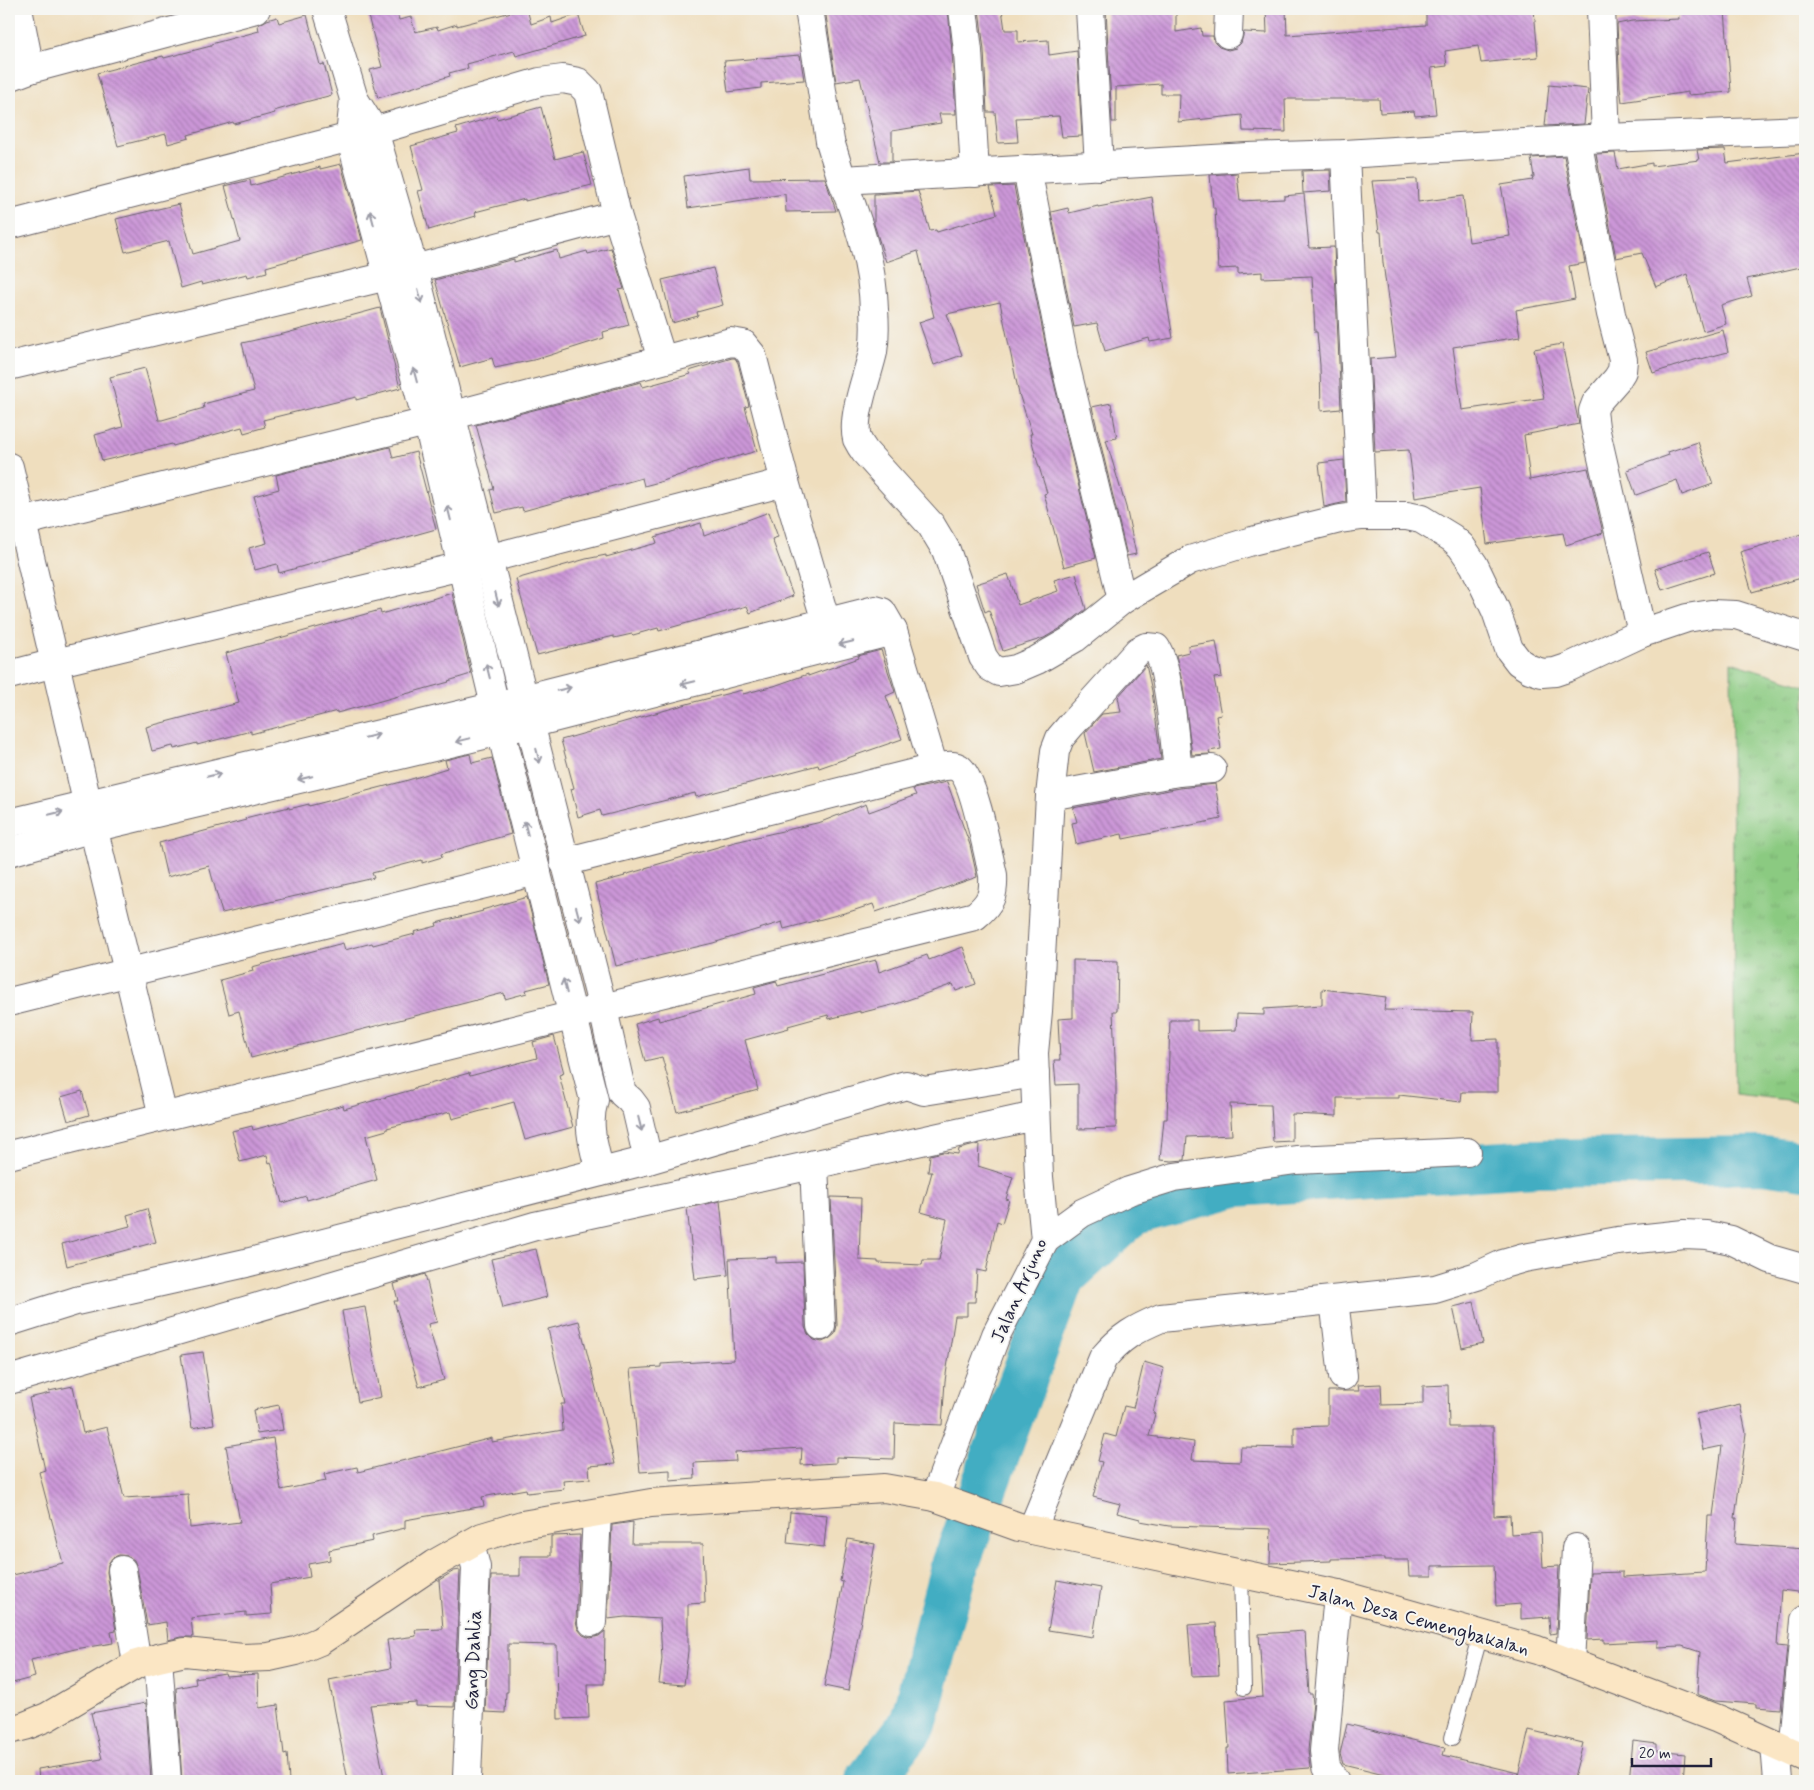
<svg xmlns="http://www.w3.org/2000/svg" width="1814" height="1790" font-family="Mynerve,sans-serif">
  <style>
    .grass { fill: url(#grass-tufts); stroke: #56765e }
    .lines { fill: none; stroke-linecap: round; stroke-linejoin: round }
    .river { stroke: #43adc2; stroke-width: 48 }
    .building { fill: url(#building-back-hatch) }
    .lane-casing { stroke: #6a6469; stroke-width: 16 }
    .street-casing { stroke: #6a6469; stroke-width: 30 }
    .secondary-casing { stroke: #6a6469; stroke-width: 30 }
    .lane { stroke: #fff; stroke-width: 14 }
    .street { stroke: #fff; stroke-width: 28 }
    .secondary { stroke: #fbe6c4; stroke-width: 28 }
    .oneway { stroke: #9c9ca7 }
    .labels { text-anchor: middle; stroke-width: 4; stroke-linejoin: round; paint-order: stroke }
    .street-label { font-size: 19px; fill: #22223b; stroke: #f6f6f2 }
  </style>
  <defs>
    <pattern id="grass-tufts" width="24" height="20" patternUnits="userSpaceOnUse" patternTransform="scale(1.25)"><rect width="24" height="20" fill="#8bca81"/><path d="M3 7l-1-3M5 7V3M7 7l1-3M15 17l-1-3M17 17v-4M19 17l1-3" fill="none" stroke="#78ad70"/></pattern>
    <pattern id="building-back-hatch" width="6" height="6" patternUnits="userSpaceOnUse" patternTransform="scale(1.25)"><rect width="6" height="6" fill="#cc97d8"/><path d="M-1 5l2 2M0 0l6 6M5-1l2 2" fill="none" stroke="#a57bb0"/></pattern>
  </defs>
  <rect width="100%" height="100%" fill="#f6f6f2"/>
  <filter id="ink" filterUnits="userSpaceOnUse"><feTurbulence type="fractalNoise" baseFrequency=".02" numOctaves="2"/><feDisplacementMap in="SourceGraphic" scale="10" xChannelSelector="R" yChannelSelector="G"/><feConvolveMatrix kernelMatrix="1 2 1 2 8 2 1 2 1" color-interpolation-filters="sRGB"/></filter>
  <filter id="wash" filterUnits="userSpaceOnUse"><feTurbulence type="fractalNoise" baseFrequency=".0096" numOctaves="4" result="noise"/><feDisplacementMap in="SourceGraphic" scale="20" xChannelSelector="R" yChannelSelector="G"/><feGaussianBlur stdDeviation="1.12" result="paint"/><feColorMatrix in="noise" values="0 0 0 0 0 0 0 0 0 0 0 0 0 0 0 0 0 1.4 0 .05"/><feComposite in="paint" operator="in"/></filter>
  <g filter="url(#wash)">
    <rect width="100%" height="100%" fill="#efdebe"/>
    <!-- grass -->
    <polygon class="grass" points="1731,662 1805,685 1805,1102 1735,1094"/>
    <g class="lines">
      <!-- river -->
      <polyline class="river" points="869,1781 913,1724 953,1571 1061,1277 1132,1212 1236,1183 1535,1163 1764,1160 1805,1166"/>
    </g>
    <g id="blocks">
      <!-- building -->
      <g class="building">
        <polygon points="366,9 396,9 399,20 411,17 415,32 437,27 438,30 457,24 457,26 523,9 527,9 531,24 551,17 552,23 578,14 585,36 516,56 514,51 467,64 468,68 449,73 450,76 378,98 370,70 382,67"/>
        <polygon points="825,9 948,9 952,52 956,114 939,114 941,123 892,131 892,162 880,162 860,78 836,82"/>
        <polygon points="979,9 1002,9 1005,30 1018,30 1018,42 1048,40 1049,55 1077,51 1082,136 1062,137 1059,116 1016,118 1018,142 998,143 995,112 987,112 984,50"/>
        <polygon points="1106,9 1176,9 1176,32 1201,28 1202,36 1213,36 1214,42 1219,47 1228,50 1236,48 1241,43 1244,32 1267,33 1266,9 1286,9 1287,35 1426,25 1426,9 1534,9 1538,57 1481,63 1478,46 1445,51 1447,66 1431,68 1436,114 1415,116 1414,111 1380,113 1379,99 1285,99 1286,132 1243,131 1242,115 1178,122 1179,94 1161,94 1161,84 1116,87 1116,122 1112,122"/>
        <polygon points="1678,9 1703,9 1703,12 1725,10 1731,92 1688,95 1688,92 1622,102 1620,87 1617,24 1632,21 1679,19"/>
        <polygon points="307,15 320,65 324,64 332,95 298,104 274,111 275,113 234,124 233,122 188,135 189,138 168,144 166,134 118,146 97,73 163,56 164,58 211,46 211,44 259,31 258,25 267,20 277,17 279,23"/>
        <polygon points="800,55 804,80 761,83 761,88 728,92 724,61"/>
        <polygon points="1549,85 1588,89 1584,124 1545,126"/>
        <polygon points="541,107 555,159 583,152 592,185 525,201 525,199 475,212 476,216 429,230 418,191 423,190 411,146 458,133 456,128 496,116 497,119"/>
        <polygon points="1725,149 1727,163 1805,153 1805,266 1747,279 1752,296 1721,305 1726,324 1703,331 1687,274 1656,287 1642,253 1616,258 1596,154 1615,153 1618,169 1652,163 1652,166 1699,160 1697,150"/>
        <polygon points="1564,156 1585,263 1569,266 1575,299 1516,310 1520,337 1453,347 1462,410 1544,398 1534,349 1562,344 1579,424 1524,435 1530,480 1588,468 1603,533 1566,545 1563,533 1487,544 1480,488 1415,498 1409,450 1375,452 1370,359 1396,357 1383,263 1381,232 1379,232 1372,181 1417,179 1418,202 1463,196 1469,242 1510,236 1501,185 1533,180 1532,177 1534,177 1531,158"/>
        <polygon points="341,164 362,240 266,267 267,272 248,277 247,274 202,285 201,282 181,288 169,241 125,252 116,219 179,204 193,254 240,241 225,186 250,180 251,186 320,167 320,169"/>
        <polygon points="749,167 750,179 825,178 836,211 786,212 785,194 688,208 684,176"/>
        <polygon points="1330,170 1331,191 1303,193 1302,171"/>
        <polygon points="1237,173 1240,201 1284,199 1284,196 1304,194 1309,248 1334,247 1341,409 1321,411 1320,365 1317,332 1315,332 1312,276 1262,278 1262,272 1238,274 1238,268 1218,269 1215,208 1213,208 1210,175"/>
        <polygon points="1014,186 1049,362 1096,558 1064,567 1044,494 1047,493 1036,457 1030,434 1032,434 1019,394 1000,302 947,314 962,355 934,365 919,322 934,317 918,251 886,262 874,224 874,194 876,194 918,191 930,231 936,230 937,232 997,214 990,187"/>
        <polygon points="1152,197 1165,291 1173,338 1150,342 1149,338 1105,351 1097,323 1074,327 1051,212 1068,208 1069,213 1098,206 1098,207"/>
        <polygon points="611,248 624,289 619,290 629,325 603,332 604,338 538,359 495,368 492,358 460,367 435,280 514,259 514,262 557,250 559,259 587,251 588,254"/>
        <polygon points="713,268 723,305 697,312 698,316 672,323 662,280"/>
        <polygon points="380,308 400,388 356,400 356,397 263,420 265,427 244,433 242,427 173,446 172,444 102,461 95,435 123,427 110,377 145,368 159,420 162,420 204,408 203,404 254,391 242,343 283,334"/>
        <polygon points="1723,330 1728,352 1701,359 1701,358 1653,373 1646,352"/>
        <polygon points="732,358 735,358 738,363 749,406 745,407 757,451 713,463 663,481 644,486 642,478 523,511 522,507 496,513 490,490 494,489 476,425 641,382 643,387 691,374 689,371"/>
        <polygon points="1111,403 1117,438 1106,440 1126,507 1136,554 1127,556 1092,407"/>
        <polygon points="1698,442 1713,484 1682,495 1677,480 1636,495 1627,470 1669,455 1668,452"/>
        <polygon points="390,447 393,458 416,452 436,529 279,573 277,564 255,570 249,548 267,543 254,496 279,489 276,475"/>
        <polygon points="1344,460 1346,502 1324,507 1319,463"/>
        <polygon points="769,512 778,537 772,539 793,596 750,613 747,606 659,631 658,628 633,635 632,634 614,638 614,636 537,655 516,579 586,559 606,555 606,557 657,543 655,537 701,523 704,536"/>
        <polygon points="1805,533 1805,577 1752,592 1740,552"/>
        <polygon points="1708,552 1715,573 1662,590 1655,569"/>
        <polygon points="1008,574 1018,605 1058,591 1054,580 1076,574 1086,609 1066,625 1044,638 1003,651 989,610 985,612 976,584"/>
        <polygon points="452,593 471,674 448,681 449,682 337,713 337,711 251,734 251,731 197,745 197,743 174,749 173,746 152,751 146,727 239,703 226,653 380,610 381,614"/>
        <polygon points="1216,641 1222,677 1214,678 1221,715 1216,716 1221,749 1209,751 1210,754 1192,755 1183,686 1176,655 1189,652 1188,646"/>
        <polygon points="881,650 895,692 886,696 902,739 819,768 818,765 696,797 695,793 602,816 600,810 578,817 571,789 574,788 561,740 694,702 742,690 743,694 774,686 808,674 808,676 859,658 858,656"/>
        <polygon points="1146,665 1152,691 1161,759 1094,772 1085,733 1102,714 1121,712 1118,697"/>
        <polygon points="470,754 472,763 492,758 511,834 441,854 442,857 422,863 422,860 372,873 374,878 222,913 209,866 167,877 159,843 246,820 245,818 289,807 289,809 309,804 309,806 405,781 447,768 445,760"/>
        <polygon points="947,782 970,845 977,877 876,912 873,904 852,911 784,929 782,922 713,943 616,966 595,884 625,876 624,875 645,869 645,868 735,842 821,822 866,804 869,812 916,795 913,789"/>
        <polygon points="1215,784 1221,819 1123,839 1122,834 1076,844 1072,823 1077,822 1073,808 1180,788"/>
        <polygon points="527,897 549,984 526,990 527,993 505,999 504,993 251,1058 239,1011 229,1014 220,980 253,971 252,967 343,943 345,950 372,943 373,945 415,934 414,932 437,926 436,923 483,911 482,910"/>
        <polygon points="963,947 976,984 956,991 953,984 896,1004 860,1013 860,1011 829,1019 828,1015 788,1026 789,1028 745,1040 758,1090 677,1112 662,1057 645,1061 635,1024 658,1017 659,1021 756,994 754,987 776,981 778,986 876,960 879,972 927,955 929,960"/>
        <polygon points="1073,960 1118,961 1117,1011 1113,1011 1116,1081 1116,1128 1078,1129 1078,1084 1056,1085 1054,1060 1060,1060 1058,1019 1073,1018"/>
        <polygon points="1322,989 1386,997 1384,1010 1473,1012 1472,1040 1498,1039 1498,1092 1462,1092 1461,1102 1399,1095 1399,1098 1337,1098 1337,1116 1292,1114 1292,1141 1273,1142 1271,1105 1230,1104 1232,1135 1187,1137 1185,1160 1172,1161 1160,1160 1164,1119 1167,1119 1170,1020 1197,1020 1197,1031 1236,1030 1237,1014 1264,1015 1264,1009 1322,1005"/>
        <polygon points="554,1036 564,1073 559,1075 573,1127 525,1140 514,1102 452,1119 450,1112 387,1128 387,1130 366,1136 377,1180 307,1200 306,1196 282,1203 271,1162 269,1163 267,1155 240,1162 232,1131 252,1126 253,1130 343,1105 344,1109 415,1089 415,1088 469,1073 470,1076 537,1058 533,1042"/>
        <polygon points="82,1091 89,1115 68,1121 61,1097"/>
        <polygon points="979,1144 978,1166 1013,1177 1006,1199 1009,1200 1002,1223 997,1221 986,1272 977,1270 975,1302 967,1302 967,1316 955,1316 945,1381 942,1425 895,1423 894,1459 836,1457 836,1463 801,1465 802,1448 735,1452 736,1461 694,1463 695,1479 670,1481 670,1470 640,1472 630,1369 661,1367 661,1364 734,1360 729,1259 776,1257 776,1263 803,1262 805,1327 808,1334 814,1340 822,1342 829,1339 835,1334 837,1325 831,1197 861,1198 859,1260 878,1261 878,1263 922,1265 923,1260 939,1260 947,1219 921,1212 932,1172 928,1172 930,1155 943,1152 958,1154 959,1149"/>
        <polygon points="720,1201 728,1275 695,1279 687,1208"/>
        <polygon points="147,1209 156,1242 67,1266 62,1244 130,1226 127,1215"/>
        <polygon points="536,1249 547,1297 503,1308 491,1259"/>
        <polygon points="425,1274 437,1322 428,1324 444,1380 419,1387 394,1301 398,1301 394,1284"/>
        <polygon points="1474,1302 1483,1343 1462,1348 1453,1307"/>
        <polygon points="365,1307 381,1397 358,1402 342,1311"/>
        <polygon points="579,1321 615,1464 589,1466 590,1479 563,1481 564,1489 527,1493 526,1489 482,1497 484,1506 405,1520 405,1528 372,1536 373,1541 329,1550 330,1560 308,1564 310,1577 270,1584 272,1614 246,1616 246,1612 191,1618 193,1637 182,1637 168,1640 166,1622 147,1625 137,1567 134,1560 128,1556 119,1555 112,1558 108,1564 107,1572 116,1631 111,1632 113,1643 75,1649 31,1660 35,1677 9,1684 9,1576 63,1563 39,1472 45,1470 29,1398 50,1393 49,1391 73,1386 83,1433 107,1427 124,1498 188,1494 190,1528 240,1522 226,1446 273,1438 281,1490 326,1481 324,1474 357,1467 358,1472 492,1438 492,1442 563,1430 561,1404 565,1404 548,1329"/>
        <polygon points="203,1352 214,1424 192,1428 181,1355"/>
        <polygon points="1144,1362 1164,1368 1153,1413 1155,1414 1149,1436 1194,1442 1192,1460 1240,1462 1241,1447 1294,1448 1294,1427 1328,1426 1328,1391 1359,1391 1358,1385 1381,1384 1382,1405 1423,1404 1423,1386 1448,1385 1449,1427 1493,1427 1494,1516 1510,1515 1511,1534 1541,1532 1543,1567 1559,1566 1556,1633 1550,1634 1549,1617 1521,1619 1521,1604 1496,1606 1494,1565 1432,1566 1432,1576 1409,1576 1408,1560 1385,1560 1385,1558 1331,1559 1331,1561 1270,1563 1271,1529 1169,1526 1140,1521 1140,1519 1117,1513 1120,1504 1093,1497 1102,1462 1098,1461 1105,1434 1116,1437 1124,1406 1133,1408"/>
        <polygon points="1740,1404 1746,1433 1735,1518 1737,1518 1735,1544 1805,1549 1805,1593 1781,1590 1777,1646 1787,1647 1781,1709 1756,1707 1756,1704 1715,1701 1697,1694 1700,1652 1682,1646 1658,1647 1658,1640 1604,1643 1604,1639 1587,1640 1590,1573 1623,1572 1623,1577 1705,1572 1708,1516 1713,1516 1722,1446 1703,1450 1696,1414"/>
        <polygon points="279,1405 283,1430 257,1434 253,1410"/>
        <polygon points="790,1512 827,1515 824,1547 787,1543"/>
        <polygon points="633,1522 632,1544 703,1544 705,1603 688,1604 688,1651 684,1685 659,1683 662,1659 660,1619 625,1617 608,1619 612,1525"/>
        <polygon points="580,1535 576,1621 578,1629 583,1635 591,1638 599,1636 605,1631 604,1684 588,1684 589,1718 558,1719 557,1645 508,1644 508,1692 506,1692 505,1713 485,1712 491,1576 520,1576 520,1556 551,1556 551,1536"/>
        <polygon points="848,1539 875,1544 848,1691 824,1686 843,1582 840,1581"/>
        <polygon points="460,1570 454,1707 416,1706 416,1702 370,1705 384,1777 361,1781 348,1781 329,1680 391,1668 387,1640 416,1636 415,1630 443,1629 439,1580 454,1571"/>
        <polygon points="1057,1580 1101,1588 1093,1637 1048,1630"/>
        <polygon points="1216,1623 1219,1675 1192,1676 1188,1625"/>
        <polygon points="1305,1631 1309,1694 1312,1694 1313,1703 1308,1750 1310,1768 1228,1774 1227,1748 1229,1748 1226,1700 1263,1697 1259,1634"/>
        <polygon points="225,1673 226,1676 258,1674 259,1708 278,1705 284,1754 287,1753 289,1781 208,1781 208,1777 182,1781 176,1688 196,1684 195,1678"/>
        <polygon points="146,1703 151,1781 39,1781 38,1769 102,1759 91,1713"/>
        <polygon points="1347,1724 1445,1748 1443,1755 1518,1773 1517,1780 1529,1730 1583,1743 1573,1781 1413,1781 1343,1764 1340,1754"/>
        <polygon points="1633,1741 1657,1744 1657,1751 1685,1754 1683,1781 1629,1781"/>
      </g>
    </g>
  </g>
  <g filter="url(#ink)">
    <use href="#blocks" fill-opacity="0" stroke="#6a6469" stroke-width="1"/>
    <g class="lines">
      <defs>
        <g id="lane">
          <polyline points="1241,1574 1244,1688"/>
          <polyline points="1452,1738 1481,1634"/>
        </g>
        <g id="street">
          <polyline points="18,9 30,69"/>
          <polyline points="327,9 354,99 374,131 414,269 603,1009 622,1093 630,1100 636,1108 648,1160"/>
          <polyline points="809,9 830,141 842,180 1248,157 1345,154 1606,138 1805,130"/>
          <polyline points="963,9 968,51 975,173"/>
          <polyline points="1090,9 1099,166"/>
          <polyline points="1601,9 1606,138"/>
          <polyline points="1228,34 1229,9"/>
          <polyline points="9,77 30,69 256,9"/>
          <path d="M354 99 350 136 431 436 501 731 594 1100C586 1125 594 1147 600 1172"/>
          <polyline points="1345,154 1362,516"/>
          <polyline points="1027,169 1064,359 1122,600"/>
          <path d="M842 180C858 219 873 268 874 310 875 323 875 339 873 352 868 375 851 417 857 439 859 443 862 448 865 452L931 525 946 550 983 657 990 667 999 672 1016 669 1037 660 1075 638 1122 600 1190 560 1252 541 1340 519 1362 516H1407L1421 519 1452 538 1461 546 1474 565 1496 611 1509 649 1519 662 1530 669 1542 673 1555 672 1567 668 1642 633 1595 427 1593 411 1596 403 1617 379 1622 371 1623 360 1611 314 1577 140"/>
          <polyline points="9,225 374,131 540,82 563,79 578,82 588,92 617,215 662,359"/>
          <polyline points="9,366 388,276 617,215"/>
          <polyline points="9,467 55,663 9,675"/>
          <polyline points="9,525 427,422 731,342 743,344 752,355 785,482 826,622"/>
          <polyline points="487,559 785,482"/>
          <polyline points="1642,633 1687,618 1711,614 1736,615 1805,637"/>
          <polyline points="1050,796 1178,772 1212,769"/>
          <path d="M9 823 496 706 875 610 882 612 893 631 934 768C942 767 953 763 960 769 974 780 988 854 993 875 994 895 991 903 975 916L9 1155"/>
          <polyline points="9,852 93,828 530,724 893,631"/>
          <polyline points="564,862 934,768"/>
          <polyline points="9,1002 537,871"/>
          <polyline points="163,1116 88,806 55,663 462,566"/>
          <polyline points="814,1164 821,1326"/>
          <polyline points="1045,1240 1082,1213 1129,1191 1174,1177 1296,1160 1467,1152"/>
          <polyline points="1334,1300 1343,1376"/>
          <polyline points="9,1322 76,1301 246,1263 648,1160 906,1085 924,1091 1035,1073"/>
          <polyline points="9,1380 535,1226 1035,1116"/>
          <path d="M935 1497 996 1335 1045 1240 1039 1177 1034 1053 1038 1011 1050 796 1055 751 1060 738 1072 724 1138 651 1146 647 1156 648C1169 666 1175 745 1178 772"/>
          <path d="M1032 1530 1103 1358C1122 1336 1135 1329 1161 1318L1435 1289 1477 1276 1503 1264 1524 1258 1618 1241 1684 1234 1707 1235 1731 1240 1770 1259 1805 1269"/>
          <polyline points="122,1570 137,1664"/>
          <polyline points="592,1622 597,1513"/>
          <polyline points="158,1658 167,1781"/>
          <polyline points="1570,1663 1576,1548"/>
          <polyline points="1775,1745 1778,1781"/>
          <polyline points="1793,1753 1805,1620"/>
          <polyline points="467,1777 476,1567 470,1544"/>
          <polyline points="1335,1781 1326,1767 1324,1751 1338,1594"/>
        </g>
        <polyline id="secondary" points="9,1730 25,1726 47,1717 137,1664 158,1658 185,1652 243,1658 269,1657 296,1651 320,1641 434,1564 482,1537 522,1525 651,1503 884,1488 935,1497 1019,1527 1032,1530 1338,1594 1537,1650 1718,1719 1805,1758"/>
      </defs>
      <!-- lane casing -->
      <use href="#lane" class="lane-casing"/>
      <!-- street casing -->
      <use href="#street" class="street-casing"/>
      <!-- secondary casing -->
      <use href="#secondary" class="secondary-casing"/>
      <!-- lane -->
      <use href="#lane" class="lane"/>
      <!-- street -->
      <use href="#street" class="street"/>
      <!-- secondary -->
      <use href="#secondary" class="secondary"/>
    </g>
    <!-- one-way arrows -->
    <defs><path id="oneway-shaft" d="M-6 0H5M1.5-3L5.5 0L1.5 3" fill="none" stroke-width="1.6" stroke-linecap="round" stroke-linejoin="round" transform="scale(1.25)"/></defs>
    <g class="oneway">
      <use href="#oneway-shaft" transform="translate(372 218) rotate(-105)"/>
      <use href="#oneway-shaft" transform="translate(420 296) rotate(76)"/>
      <use href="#oneway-shaft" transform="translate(415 375) rotate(-105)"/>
      <use href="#oneway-shaft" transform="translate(449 513) rotate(-104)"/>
      <use href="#oneway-shaft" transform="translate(497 599) rotate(76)"/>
      <use href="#oneway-shaft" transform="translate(846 643) rotate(166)"/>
      <use href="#oneway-shaft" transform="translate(488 671) rotate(-104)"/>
      <use href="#oneway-shaft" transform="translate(688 683) rotate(166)"/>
      <use href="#oneway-shaft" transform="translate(564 689) rotate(-14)"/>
      <use href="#oneway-shaft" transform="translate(372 736) rotate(-14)"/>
      <use href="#oneway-shaft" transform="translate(463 740) rotate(166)"/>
      <use href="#oneway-shaft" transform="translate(538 756) rotate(76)"/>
      <use href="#oneway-shaft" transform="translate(214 775) rotate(-14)"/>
      <use href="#oneway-shaft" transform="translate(305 778) rotate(166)"/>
      <use href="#oneway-shaft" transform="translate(56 813) rotate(-13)"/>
      <use href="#oneway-shaft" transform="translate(526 828) rotate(-104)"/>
      <use href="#oneway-shaft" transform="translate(578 914) rotate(75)"/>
      <use href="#oneway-shaft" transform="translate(565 986) rotate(-104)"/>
      <use href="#oneway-shaft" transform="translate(640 1124) rotate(76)"/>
    </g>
  </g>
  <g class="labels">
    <!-- street labels -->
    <g class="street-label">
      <text transform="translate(1018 1290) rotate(-66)" y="7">Jalan Arjuno</text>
      <text transform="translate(1419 1619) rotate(15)" y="7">Jalan Desa Cemengbakalan</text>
      <text transform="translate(472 1660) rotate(-88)" y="7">Gang Dahlia</text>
    </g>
  </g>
  <!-- margin -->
  <rect width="1814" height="1790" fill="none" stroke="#f6f6f2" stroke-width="30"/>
  <!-- scale -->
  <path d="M1632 1758v8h79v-8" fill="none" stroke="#22223b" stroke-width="2.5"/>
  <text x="1639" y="1758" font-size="15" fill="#22223b" stroke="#f6f6f2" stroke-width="4" paint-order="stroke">20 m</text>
</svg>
